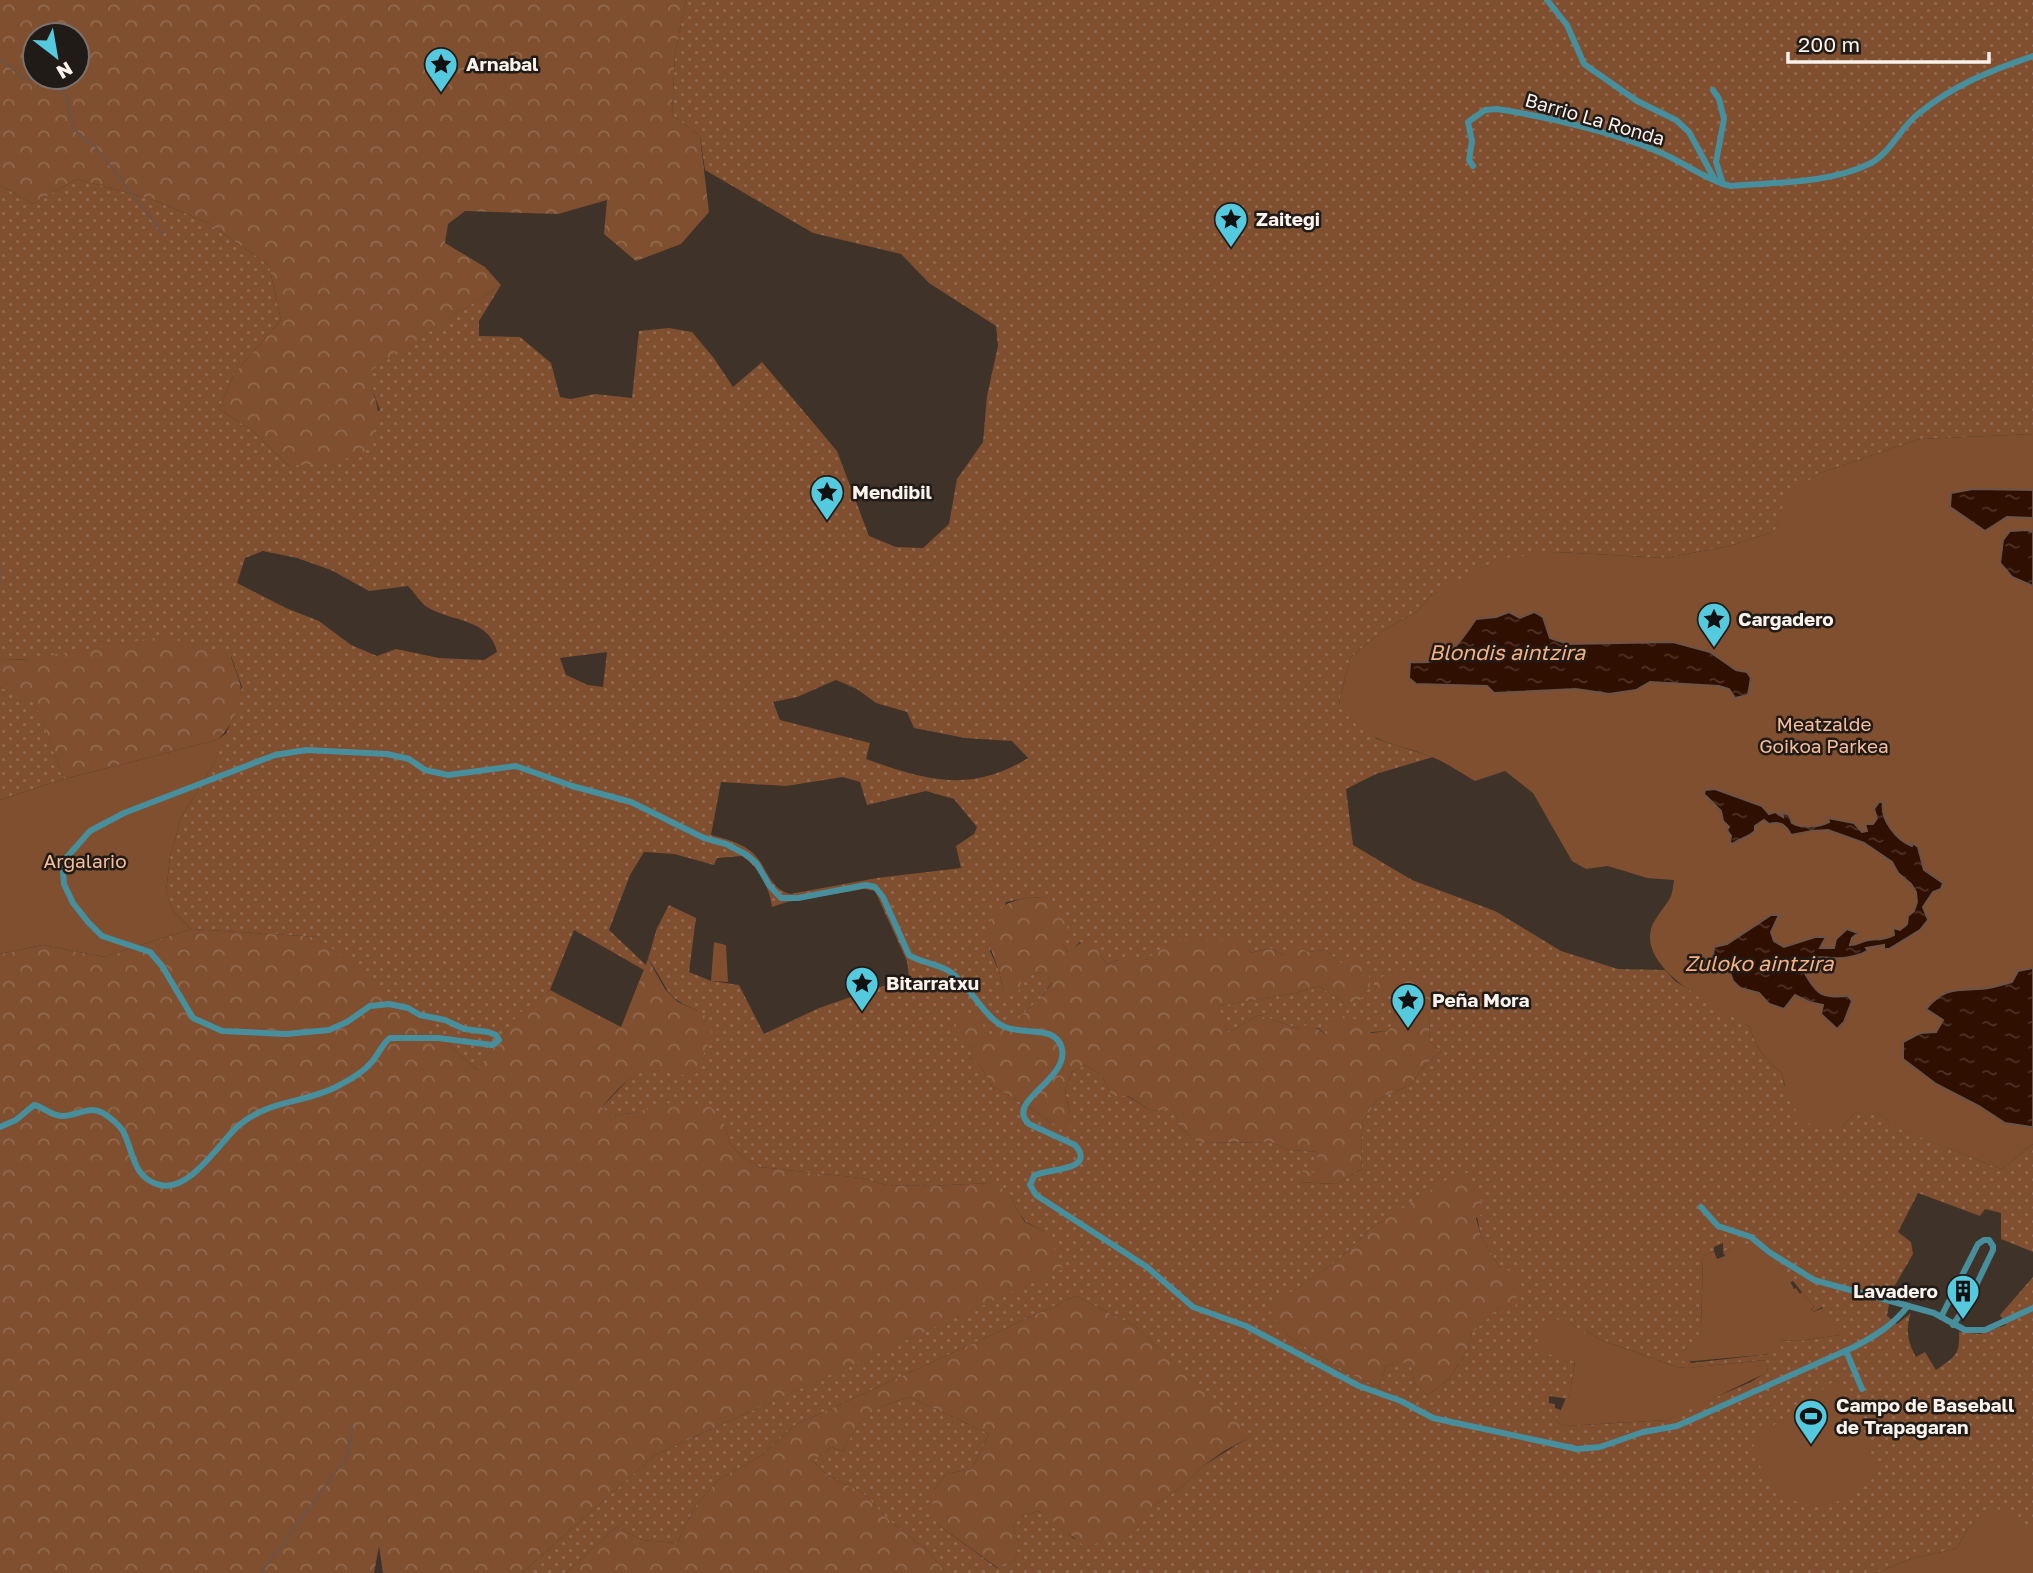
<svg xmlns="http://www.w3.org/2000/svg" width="2033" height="1573" font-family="'Golos Text',sans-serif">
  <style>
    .grass { fill: url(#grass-dots); fill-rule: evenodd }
    .forest { fill: url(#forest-crowns); fill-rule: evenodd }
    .green { fill: #7f4f30 }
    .water { fill: url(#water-ripples); stroke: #6c5347; stroke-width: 2 }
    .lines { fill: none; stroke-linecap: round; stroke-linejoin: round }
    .stream { stroke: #6c5347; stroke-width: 2 }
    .minor { stroke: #478f9c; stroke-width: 6 }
    .labels { text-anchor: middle; stroke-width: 5; stroke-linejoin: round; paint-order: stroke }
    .poi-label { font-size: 19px; font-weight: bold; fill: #fbf2ec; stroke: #211b17; text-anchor: start }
    .street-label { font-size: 19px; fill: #fbf2ec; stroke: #211b17 }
    .park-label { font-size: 19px; fill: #f7be9b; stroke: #211b17 }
    .water-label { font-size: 21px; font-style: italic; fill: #faaf80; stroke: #211b17 }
  </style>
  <defs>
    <pattern id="grass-dots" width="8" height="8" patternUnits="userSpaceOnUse" patternTransform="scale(1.75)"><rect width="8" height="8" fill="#7f4f30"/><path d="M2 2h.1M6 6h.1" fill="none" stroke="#92694e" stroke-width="1.8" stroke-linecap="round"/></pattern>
    <pattern id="forest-crowns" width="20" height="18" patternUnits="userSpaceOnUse" patternTransform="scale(1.75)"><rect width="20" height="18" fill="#7f4f30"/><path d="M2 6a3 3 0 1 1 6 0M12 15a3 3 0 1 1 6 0" fill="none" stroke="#92694e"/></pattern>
    <pattern id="water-ripples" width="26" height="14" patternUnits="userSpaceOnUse" patternTransform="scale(1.75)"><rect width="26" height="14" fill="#2f0f00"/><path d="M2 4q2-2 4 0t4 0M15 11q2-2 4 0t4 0" fill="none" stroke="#4e3225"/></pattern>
  </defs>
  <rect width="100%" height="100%" fill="#3f3229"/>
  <!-- grass -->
  <g class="grass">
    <path d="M686 0H2033V434L1920 439 1820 473 1789 495 1775 531 1730 546 1665 558 1557 552 1432 594 1418 611 1382 631 1350 658 1339 703 1377 739 1433 757 1376 774 1346 789 1353 845 1412 880 1495 911 1561 951 1618 969 1665 970 1675 981 1750 1027C1756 1048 1764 1059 1782 1073L1784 1085 1842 1127 1855 1113 1869 1110 1878 1113 1900 1129 2001 1169C2014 1163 2021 1151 2033 1144V1252L2001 1239V1213L1985 1209 1980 1216 1918 1193 1898 1232 1911 1242 1913 1254 1891 1292 1887 1316 1897 1324 1911 1313C1905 1329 1908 1343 1916 1357L1925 1352 1936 1370C1955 1356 1960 1356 1959 1332L1980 1334 2006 1325 2000 1315 2033 1277V1525H1970L1956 1549 1913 1558 1876 1573H946L927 1550 891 1522 863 1493 827 1475 813 1461 831 1447 843 1451C865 1412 867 1410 910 1397L989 1434 972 1469 946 1474 934 1490 937 1524 997 1568 1014 1561 1019 1543 1013 1526 1022 1516 1038 1511 1056 1520 1074 1539 1122 1541 1155 1505 1181 1488 1203 1466 1251 1436 1135 1326 1076 1296 793 1426 764 1454 718 1480 696 1505 677 1543 642 1540 616 1527 566 1573H522L655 1455 1062 1269 1043 1231 1026 1222 1018 1212 1011 1197 988 1183 931 1186 887 1185 861 1178 760 1167 743 1157 731 1145 725 1126 637 1112 612 1116 602 1107 627 1081 642 1070 669 1071 698 1011C662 996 669 987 648 959L657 928 669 905 696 918 689 972 711 981 739 985 764 1034 819 1008 909 977 907 961 875 891 864 889 787 902 772 907C769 886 760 869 742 856L717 858 714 865 674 854 644 852 630 875 609 930 646 965 644 970 574 930 550 990 518 1015 477 1070 442 1038 431 1040 318 937 191 929 173 911 166 892 170 857 181 818 213 765 237 708 242 687 231 656 0 660V185L33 204 77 179 154 200 208 223 269 265 281 320 234 374 219 409 253 431 289 466 380 410 366 373 501 285 479 321V336L520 337 551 363 560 397 571 399 595 394 632 398 639 331 669 328 692 332 713 357 733 387 762 362 837 451 869 536 896 547 923 548 949 524 957 479 983 442 987 396 998 346 996 326 929 283 901 254 813 233 705 170 700 136 672 115 675 54ZM263 551 297 558 331 570 369 591 408 586C414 592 420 602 427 607 450 622 490 618 497 652L484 660 439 658 396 649 377 656 351 645 319 621 286 608 237 583 245 558ZM607 652 603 687 588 685 566 675 560 658ZM836 680 857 689 876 703 907 712 914 728 965 738 1012 741 1028 758C971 794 925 780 866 759L870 743 780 720 773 702 797 697ZM843 777 860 782 867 805 926 791 954 799 977 827 974 834 956 846 961 868 877 878 790 894C769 889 767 866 753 853 742 843 726 839 711 835L721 782 786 786ZM1030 897 1046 898 1063 944 1069 953 1080 942 1099 954 1107 964 1117 960H1145L1161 950 1191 939 1209 942 1226 941 1237 936 1251 953 1270 948 1283 955 1326 950 1342 964 1344 1003 1319 986 1295 993 1218 1006 1228 1033 1259 1015 1300 1029 1318 1028 1327 1035 1388 1031C1396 1018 1397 1009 1391 994L1431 991 1429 1041 1441 1051 1425 1065 1410 1085 1378 1099 1363 1121 1361 1142 1362 1169 1336 1184 1299 1182 1319 1175 1318 1152 1290 1150 1271 1142 1198 1143 1179 1126 1173 1108 1152 1111 1127 1096H1111L1102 1075 1085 1065 1072 1072 1065 1091 1070 1113 1051 1123 1035 1111 991 1085 982 1068 970 1057 974 1045 984 1032 997 1039 1010 1019 1021 1015 1041 998 1052 982 1040 972 1021 979 1004 993 999 971 990 951 1006 902ZM1468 1173 1481 1236 1500 1268V1307L1472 1333 1468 1350 1449 1379 1428 1395 1415 1385 1410 1360 1386 1366 1379 1387 1353 1376 1288 1336 1269 1308 1338 1260 1371 1228 1451 1178ZM1723 1243V1252C1755 1237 1776 1254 1789 1283L1793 1281 1814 1307 1811 1311 1813 1312 1822 1307 1840 1335 1798 1341 1778 1340 1770 1354 1691 1363 1682 1352 1697 1341 1701 1330 1703 1256 1714 1251V1247ZM1570 1323 1584 1335 1587 1331 1599 1339 1677 1367 1686 1368 1765 1360 1768 1371 1751 1382 1697 1405 1668 1420 1564 1426 1556 1421 1561 1410 1555 1408V1404L1549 1403V1396L1569 1399 1575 1361Z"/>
    <polygon points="0,687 35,703 64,779 0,800"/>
  </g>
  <!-- forest -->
  <g class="forest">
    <path d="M0 0H686L675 54 672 115 700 136 709 212 681 244 636 261 604 234 607 200 558 214 465 211 448 224 445 243 485 267 501 285 367 373C379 412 386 416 363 455L327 463 289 466 253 431 219 409 234 374 281 320 269 265 208 223 154 200 77 179 33 204 0 185ZM35 35H77V77H35Z"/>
    <path d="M159 637 182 641 231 656C233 666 238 674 240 684 245 700 230 730 217 740L64 779 35 704 0 687V660H22Z"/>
    <path d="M1030 897 1046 898 1057 909 1070 932 1063 944 1068 952 1092 935 1099 954 1107 964C1120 958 1131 957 1145 960 1158 951 1174 938 1192 939 1211 940 1218 945 1237 935L1251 953 1270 948 1283 955 1298 947 1307 952 1326 950 1342 964 1353 960 1368 966 1370 987 1360 1000 1344 1003 1319 986 1295 993 1219 1006 1228 1033 1259 1015 1300 1029 1309 1023 1327 1035V1021C1346 1012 1358 1017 1371 1033L1388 1031C1396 1018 1397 1009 1391 994L1378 992 1377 980 1390 972 1406 970 1431 991 1429 1041 1441 1051 1425 1065 1410 1085 1378 1099 1363 1121 1361 1142 1362 1169 1336 1184 1299 1182 1303 1170 1319 1174 1317 1152 1290 1150 1271 1142 1198 1143 1179 1126 1173 1109 1152 1111 1128 1096H1111L1102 1075 1085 1065 1072 1072 1065 1091 1070 1113 1071 1131 1051 1123 1035 1111 991 1085 982 1068 970 1057 974 1045 964 1042 954 1032 958 1019 972 1013 983 1023 984 1032 997 1038 1010 1018 1021 1015 1041 998 1052 983 1040 972 1022 979 1018 994 1004 993 999 971 985 933C995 907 1003 903 1030 897Z"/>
    <path d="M191 929 318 937 426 1023 431 1040 442 1038 477 1070 518 1014 550 990 621 1027 648 959 665 989 678 1002 704 1014 712 1034 694 1078C645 1064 635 1068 602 1107L612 1116 637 1112 669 1103 708 1105 717 1112 725 1126 731 1145 743 1157 760 1167 861 1178 887 1185 931 1186 988 1183 999 1186 1011 1197 1018 1212 1025 1222 1043 1231 1056 1252 1063 1269 655 1455 522 1573H383L379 1546 374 1573H0V954L43 945 104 957Z"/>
    <polygon points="1468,1173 1480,1197 1484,1213 1476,1218 1481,1236 1500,1268 1520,1273 1515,1310 1500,1307 1472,1333 1468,1350 1449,1379 1428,1395 1415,1385 1410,1361 1386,1366 1379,1387 1353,1376 1288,1336 1268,1308 1338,1260 1371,1228 1451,1177"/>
    <path d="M1076 1296 1135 1326 1252 1436 1224 1451 1203 1466 1181 1488 1155 1505 1135 1532 1122 1542 1100 1541 1088 1549C1070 1536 1058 1521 1038 1511L1022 1516 1013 1526 1019 1543 1014 1561 998 1568 937 1524 932 1507 934 1490 946 1474 972 1469 989 1434 910 1397C867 1410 865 1413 843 1451L831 1447 813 1461 827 1475 863 1493 891 1522 927 1550 946 1573H566L616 1527 642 1540 677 1543 696 1505 718 1480 764 1454 793 1426Z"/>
  </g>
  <!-- green -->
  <g class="green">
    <path d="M2033 434V1144C2021 1151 2014 1163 2001 1169L1899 1129 1878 1113 1869 1111 1855 1113 1842 1127C1835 1127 1826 1130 1819 1128 1797 1124 1785 1092 1782 1073 1764 1059 1756 1048 1750 1027 1720 1009 1640 972 1651 929 1655 916 1666 907 1671 896 1673 891 1673 885 1674 880L1647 878 1608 866 1586 869 1572 861 1533 793 1505 771 1475 781C1461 773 1447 763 1432 757 1392 741 1364 744 1339 703L1350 658 1382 631 1418 611 1432 594 1498 559 1557 552 1665 558 1730 546 1775 531 1786 495 1820 473 1920 439Z"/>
    <polygon points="228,732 213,765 181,818 170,857 166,892 173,911 191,929 104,957 43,945 0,954 0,800 64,779 217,740"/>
    <polygon points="714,942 726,945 728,982 711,981"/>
    <polygon points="1747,1244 1760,1249 1781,1264 1794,1289 1796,1288 1800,1294 1802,1292 1814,1307 1811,1310 1813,1312 1826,1307 1840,1335 1798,1341 1779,1340 1782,1351 1771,1354 1683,1362 1682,1352 1696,1341 1701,1330 1703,1256 1714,1251 1717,1259 1725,1256 1723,1252 1737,1246"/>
    <polygon points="1546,1316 1570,1323 1584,1334 1587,1331 1599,1339 1677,1367 1686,1368 1766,1360 1768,1372 1668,1420 1564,1426 1556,1421 1566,1398 1569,1398 1575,1362 1535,1350"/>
    <path d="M1837 1379 1879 1470C1851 1502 1812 1522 1776 1488 1763 1474 1754 1459 1753 1440Z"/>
    <polygon points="1994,1507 2025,1524 2033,1525 2033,1573 1876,1573 1913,1558 1956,1549 1970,1525"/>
  </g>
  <!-- water -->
  <g class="water">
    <polygon points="1973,489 2033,490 2033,518 2007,517 1985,531 1950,507 1951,493"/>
    <polygon points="2027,530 2033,532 2033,586 2012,577 2000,563 2003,540 2010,531"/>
    <path d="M1509 612 1520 618 1534 612 1543 617 1550 638 1568 644 1673 642 1710 652 1736 670 1747 672 1751 678 1748 695 1735 698 1729 689 1719 686 1650 682 1636 690 1609 694 1576 689 1494 693 1487 686 1416 684 1409 678 1410 662C1418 662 1426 663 1433 661 1451 658 1466 633 1476 619L1496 617Z"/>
    <path d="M1715 789 1762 806 1769 814 1775 812 1783 817 1782 812 1789 815 1792 823C1802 829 1819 827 1829 822L1828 818 1854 823 1862 832 1867 831 1865 824H1873L1877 818 1874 809 1879 802H1883C1880 819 1896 840 1912 846L1913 843 1918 847 1924 870 1943 883 1941 889 1933 892 1923 907 1928 920 1920 930 1889 949H1884V945L1866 948 1868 951C1858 956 1845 959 1833 958 1821 958 1816 955 1805 961L1803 970C1818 995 1819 998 1848 996L1852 1001 1844 1022 1837 1029 1821 1014 1823 1005 1809 1002 1795 995 1784 1009 1769 1004 1759 993 1740 988 1733 981 1728 967 1713 958 1714 947 1727 944 1771 915H1779L1771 932 1774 941 1784 947 1815 937H1826L1820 948H1834L1836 939 1847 929 1858 933 1852 938 1850 945C1858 945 1861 941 1869 940 1879 938 1884 941 1894 935L1893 928 1900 930 1907 924 1908 916 1914 911 1917 902 1916 892 1911 884 1898 873 1892 862 1864 843 1828 830 1812 831 1791 835C1786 825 1781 821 1769 824L1764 820 1755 826V831C1748 838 1740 838 1732 844L1730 842 1731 836 1727 830 1729 827 1723 821 1721 811 1704 794 1705 790Z"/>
    <path d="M2033 968V1127H2031L2005 1123 1979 1106 1936 1084 1903 1059V1042L1920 1033 1936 1032 1943 1020 1926 1009C1943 989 1953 990 1978 989 1989 989 2001 985 2012 982L2018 971Z"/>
  </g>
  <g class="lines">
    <!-- stream -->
    <g class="stream">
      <polyline points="0,59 22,77 59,87 66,95 73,127 78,133 95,146 163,234"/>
      <polyline points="0,565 0,583"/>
      <polyline points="261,1573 344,1461 350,1446 352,1425"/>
    </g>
    <!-- minor -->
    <g class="minor">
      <polyline points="1547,0 1567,25 1584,64 1637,101 1676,120 1689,132 1715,180"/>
      <polyline points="1713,90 1719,99 1724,119 1716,162 1723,184"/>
      <path d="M1473 166 1469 160 1472 141 1468 122 1485 110 1497 109C1549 117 1622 134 1670 157 1688 166 1704 177 1723 184L1731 186C1777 182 1827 184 1869 164 1890 154 1900 128 1918 114 1952 86 1991 70 2033 56"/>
      <path d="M0 1127 16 1120 34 1105C44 1107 51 1116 63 1116 77 1116 89 1105 103 1113 111 1118 118 1124 123 1131 134 1152 132 1178 160 1185 190 1192 219 1143 238 1126 270 1099 302 1104 336 1087 348 1081 362 1073 371 1063 378 1055 382 1044 390 1038H438L492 1045 499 1040 496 1035 488 1032 464 1029 445 1020 420 1015 408 1008 389 1004 370 1006 347 1022 329 1030 286 1034 222 1031 193 1018 162 966 150 952 102 936 88 922 73 903 64 884 63 871 67 857 90 831 124 813 275 755 306 750 387 754 409 759 425 770 448 775 516 766 572 786 631 802 704 838 726 844 747 855 757 864 769 885 781 898H798L866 885 875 887 883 897 909 955C921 963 936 963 949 971 968 983 982 1014 1001 1025 1009 1030 1018 1030 1027 1031 1042 1032 1058 1032 1062 1049 1068 1081 1004 1101 1029 1124L1075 1145C1098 1172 1045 1168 1034 1176L1030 1185 1036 1195 1147 1267 1193 1307 1246 1326 1359 1386 1401 1401 1433 1418 1577 1449 1600 1447 1643 1432 1677 1426 1854 1347C1875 1336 1893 1325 1908 1306"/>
      <polyline points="1701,1207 1718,1226 1751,1237 1769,1252 1814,1280 1934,1313 1965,1330 1985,1330 2033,1308"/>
      <polyline points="1941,1317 1978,1244 1984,1240 1989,1240 1993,1246 1993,1250 1967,1304 1953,1325"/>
      <polyline points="1846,1351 1862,1389"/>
    </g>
  </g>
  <!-- icons -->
  <defs>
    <symbol id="sight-pin" viewBox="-11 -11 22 30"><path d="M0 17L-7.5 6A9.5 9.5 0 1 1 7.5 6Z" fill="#55cade" stroke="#211b17"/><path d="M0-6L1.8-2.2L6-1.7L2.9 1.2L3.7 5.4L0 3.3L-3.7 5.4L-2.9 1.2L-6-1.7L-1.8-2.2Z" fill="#111"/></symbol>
    <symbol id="building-pin" viewBox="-11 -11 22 30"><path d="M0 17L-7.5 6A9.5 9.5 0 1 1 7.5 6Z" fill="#55cade" stroke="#211b17"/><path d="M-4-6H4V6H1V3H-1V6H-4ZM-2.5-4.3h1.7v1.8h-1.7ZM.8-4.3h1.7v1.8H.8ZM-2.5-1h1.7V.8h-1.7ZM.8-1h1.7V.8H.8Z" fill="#111"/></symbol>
    <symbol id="stadium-pin" viewBox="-11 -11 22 30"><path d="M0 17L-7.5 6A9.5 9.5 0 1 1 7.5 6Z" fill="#55cade" stroke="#211b17"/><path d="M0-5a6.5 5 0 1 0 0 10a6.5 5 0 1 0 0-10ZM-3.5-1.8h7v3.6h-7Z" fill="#111"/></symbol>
  </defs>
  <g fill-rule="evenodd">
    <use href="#sight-pin" x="422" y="45" width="38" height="52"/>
    <use href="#sight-pin" x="1212" y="200" width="38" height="52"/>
    <use href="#sight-pin" x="808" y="473" width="38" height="52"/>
    <use href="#sight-pin" x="1695" y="600" width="38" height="52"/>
    <use href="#sight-pin" x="843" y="964" width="38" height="52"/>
    <use href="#sight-pin" x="1389" y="981" width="38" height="52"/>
    <use href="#building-pin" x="1944" y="1272" width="38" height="52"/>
    <use href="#stadium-pin" x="1792" y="1397" width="38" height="52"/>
  </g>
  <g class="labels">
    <!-- poi labels -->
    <g class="poi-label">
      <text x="466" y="71">Arnabal</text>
      <text x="1256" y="226">Zaitegi</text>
      <text x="852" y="499">Mendibil</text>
      <text x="1738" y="626">Cargadero</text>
      <text x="886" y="990">Bitarratxu</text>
      <text x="1432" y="1007">Peña Mora</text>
      <text x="1938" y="1298" text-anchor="end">Lavadero</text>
      <text x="1836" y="1412">Campo de Baseball<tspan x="1836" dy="22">de Trapagaran</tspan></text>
    </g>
    <!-- street labels -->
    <g class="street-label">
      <text transform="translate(1595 119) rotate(16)" y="7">Barrio La Ronda</text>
    </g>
    <!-- park labels -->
    <g class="park-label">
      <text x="1824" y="731">Meatzalde<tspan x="1824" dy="22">Goikoa Parkea</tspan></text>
      <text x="85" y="868">Argalario</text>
    </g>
    <!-- water labels -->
    <g class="water-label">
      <text x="1507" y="660">Blondis aintzira</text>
      <text x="1759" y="971">Zuloko aintzira</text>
    </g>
  </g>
  <!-- north arrow -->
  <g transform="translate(56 56) rotate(149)"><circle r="33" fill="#211b17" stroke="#78716c" stroke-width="2"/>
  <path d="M0-5L12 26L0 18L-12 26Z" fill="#55cade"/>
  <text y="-10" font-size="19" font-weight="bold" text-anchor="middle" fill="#fbf2ec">N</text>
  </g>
  <!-- scale -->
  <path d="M1788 52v10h201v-10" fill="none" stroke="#fbf2ec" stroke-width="3.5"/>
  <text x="1798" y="52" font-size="21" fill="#fbf2ec" stroke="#211b17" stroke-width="5" paint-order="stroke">200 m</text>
</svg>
